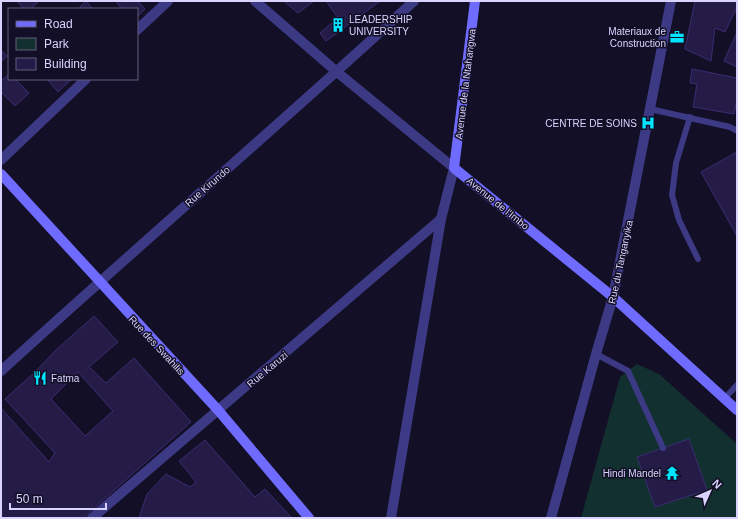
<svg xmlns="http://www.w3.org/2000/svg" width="738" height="519" font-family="Arial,sans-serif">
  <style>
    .green { fill: #12302f }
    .building { fill: #241b47; stroke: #3b2d73; fill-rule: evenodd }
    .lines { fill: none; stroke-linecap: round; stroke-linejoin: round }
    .lane { stroke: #3d3a85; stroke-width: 6 }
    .street { stroke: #3d3a85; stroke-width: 10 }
    .secondary { stroke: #6f6bff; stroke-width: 10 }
    .labels { text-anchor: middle; stroke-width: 3; stroke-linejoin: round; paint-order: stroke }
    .poi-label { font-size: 10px; fill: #d9d4ff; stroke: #130f26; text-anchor: end }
    .street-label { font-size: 10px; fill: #d9d4ff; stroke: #130f26 }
  </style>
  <rect width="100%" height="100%" fill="#130f26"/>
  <!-- green -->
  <polygon class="green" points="637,364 659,374 737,444 737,518 581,518 620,377"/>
  <!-- building -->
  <g class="building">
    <polygon points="17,1 39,1 31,9 24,9"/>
    <polygon points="86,1 93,9 78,9"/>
    <polygon points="119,1 138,1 145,9 137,17 137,9 122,9 117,3"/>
    <polygon points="284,1 314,1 298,13"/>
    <polygon points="326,1 378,1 379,2 326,41 320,33 338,18"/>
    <polygon points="695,1 735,1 737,2 737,7 725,32 715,28 711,61 685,49"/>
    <polygon points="737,32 737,67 724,61"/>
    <polygon points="1,50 7,56 1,62"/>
    <polygon points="692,69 737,78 737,100 734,114 693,107 697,84 690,83"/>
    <polygon points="9,74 9,79 15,79 29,93 15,106 1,92 1,81"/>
    <polygon points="47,79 72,79 58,92"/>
    <polygon points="737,152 737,236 701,172"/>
    <path d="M94 316 118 342 89 367 106 383 134 358 191 422 83 518H1V408L49 462 55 453 5 399 34 373 56 350ZM78 372 113 411 85 436 51 399Z"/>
    <polygon points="689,439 707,490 655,507 637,457"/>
    <polygon points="205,440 255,497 265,489 292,518 139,518 147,494 166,474 190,487 196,482 179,461"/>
  </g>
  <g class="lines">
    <!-- lane -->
    <g class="lane">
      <polyline points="650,109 730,127 737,131"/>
      <polyline points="690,117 676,163 672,195 679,220 698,259"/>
      <polyline points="596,354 628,371 663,448"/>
      <polyline points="724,399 737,385"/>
    </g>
    <!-- street -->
    <g class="street">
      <polyline points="255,1 337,72 454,168 441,219 391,518"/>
      <polyline points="137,30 168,1"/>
      <polyline points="1,160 86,79"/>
      <path d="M1 371C138 246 278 126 414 1"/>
      <polyline points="92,518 441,219"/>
      <polyline points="551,518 596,354 613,297 671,1"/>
    </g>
    <!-- secondary -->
    <g class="secondary">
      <polyline points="475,1 454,168 613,297 737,410"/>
      <polyline points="1,174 218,410 309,518"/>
    </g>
  </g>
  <!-- icons -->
  <defs>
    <symbol id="building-bare" viewBox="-9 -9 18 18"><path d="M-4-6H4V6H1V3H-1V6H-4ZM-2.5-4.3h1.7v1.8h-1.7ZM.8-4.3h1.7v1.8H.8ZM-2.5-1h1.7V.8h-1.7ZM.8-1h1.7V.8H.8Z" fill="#00e5ff" stroke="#130f26" stroke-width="2.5" paint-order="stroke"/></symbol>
    <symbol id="office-bare" viewBox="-9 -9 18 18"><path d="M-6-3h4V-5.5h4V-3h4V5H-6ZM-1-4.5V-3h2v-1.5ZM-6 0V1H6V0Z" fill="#00e5ff" stroke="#130f26" stroke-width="2.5" paint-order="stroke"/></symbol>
    <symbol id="hospital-bare" viewBox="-9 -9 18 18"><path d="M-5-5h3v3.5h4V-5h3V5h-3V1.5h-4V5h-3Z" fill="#00e5ff" stroke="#130f26" stroke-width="2.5" paint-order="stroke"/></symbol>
    <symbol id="restaurant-bare" viewBox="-9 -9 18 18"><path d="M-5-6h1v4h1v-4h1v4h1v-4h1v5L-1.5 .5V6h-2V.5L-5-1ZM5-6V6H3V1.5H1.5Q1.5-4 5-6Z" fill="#00e5ff" stroke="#130f26" stroke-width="2.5" paint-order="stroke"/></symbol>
    <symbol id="temple-bare" viewBox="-9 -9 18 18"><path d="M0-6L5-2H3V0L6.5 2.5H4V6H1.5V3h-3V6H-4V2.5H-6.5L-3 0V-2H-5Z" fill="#00e5ff" stroke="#130f26" stroke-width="2.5" paint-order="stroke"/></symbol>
  </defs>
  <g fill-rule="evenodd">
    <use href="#building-bare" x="328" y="15" width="20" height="20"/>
    <use href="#office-bare" x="667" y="27" width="20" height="20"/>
    <use href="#hospital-bare" x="638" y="113" width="20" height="20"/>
    <use href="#restaurant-bare" x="30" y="368" width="20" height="20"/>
    <use href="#temple-bare" x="662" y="463" width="20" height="20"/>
  </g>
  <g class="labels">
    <!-- poi labels -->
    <g class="poi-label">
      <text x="349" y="23" text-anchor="start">LEADERSHIP<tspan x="349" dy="12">UNIVERSITY</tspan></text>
      <text x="666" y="35">Materiaux de<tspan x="666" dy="12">Construction</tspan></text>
      <text x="637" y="127">CENTRE DE SOINS</text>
      <text x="51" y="382" text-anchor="start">Fatma</text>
      <text x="661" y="477">Hindi Mandel</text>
    </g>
    <!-- street labels -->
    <g class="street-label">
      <text transform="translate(465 84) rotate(-83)" y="4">Avenue de la Ntahangwa</text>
      <text transform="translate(207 186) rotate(-41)" y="4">Rue Kirundo</text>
      <text transform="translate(498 203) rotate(39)" y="4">Avenue de l'Imbo</text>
      <text transform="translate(620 262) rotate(-78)" y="4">Rue du Tanganyika</text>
      <text transform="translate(157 345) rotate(47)" y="4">Rue des Swahilis</text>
      <text transform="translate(267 369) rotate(-40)" y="4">Rue Karuzi</text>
    </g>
  </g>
  <!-- border -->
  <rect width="738" height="519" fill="none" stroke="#d9d4ff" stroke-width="4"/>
  <!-- legend -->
  <rect x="8" y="8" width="130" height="72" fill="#130f26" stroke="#625e7d"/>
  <rect x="16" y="21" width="20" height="6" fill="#6f6bff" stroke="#625e7d"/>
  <text x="44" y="28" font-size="12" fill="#d9d4ff">Road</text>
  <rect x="16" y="38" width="20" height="12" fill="#12302f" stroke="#625e7d"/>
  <text x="44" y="48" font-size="12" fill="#d9d4ff">Park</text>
  <rect x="16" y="58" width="20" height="12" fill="#241b47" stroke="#625e7d"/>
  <text x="44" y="68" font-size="12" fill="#d9d4ff">Building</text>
  <!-- north arrow -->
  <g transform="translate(710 491) rotate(45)" stroke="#130f26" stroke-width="3" paint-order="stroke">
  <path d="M0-3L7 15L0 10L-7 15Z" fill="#d9d4ff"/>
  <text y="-6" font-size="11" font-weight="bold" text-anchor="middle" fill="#d9d4ff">N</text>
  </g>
  <!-- scale -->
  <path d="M10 503v6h96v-6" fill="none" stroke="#d9d4ff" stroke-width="2"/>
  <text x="16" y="503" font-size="12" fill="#d9d4ff" stroke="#130f26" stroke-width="3" paint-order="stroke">50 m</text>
</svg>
